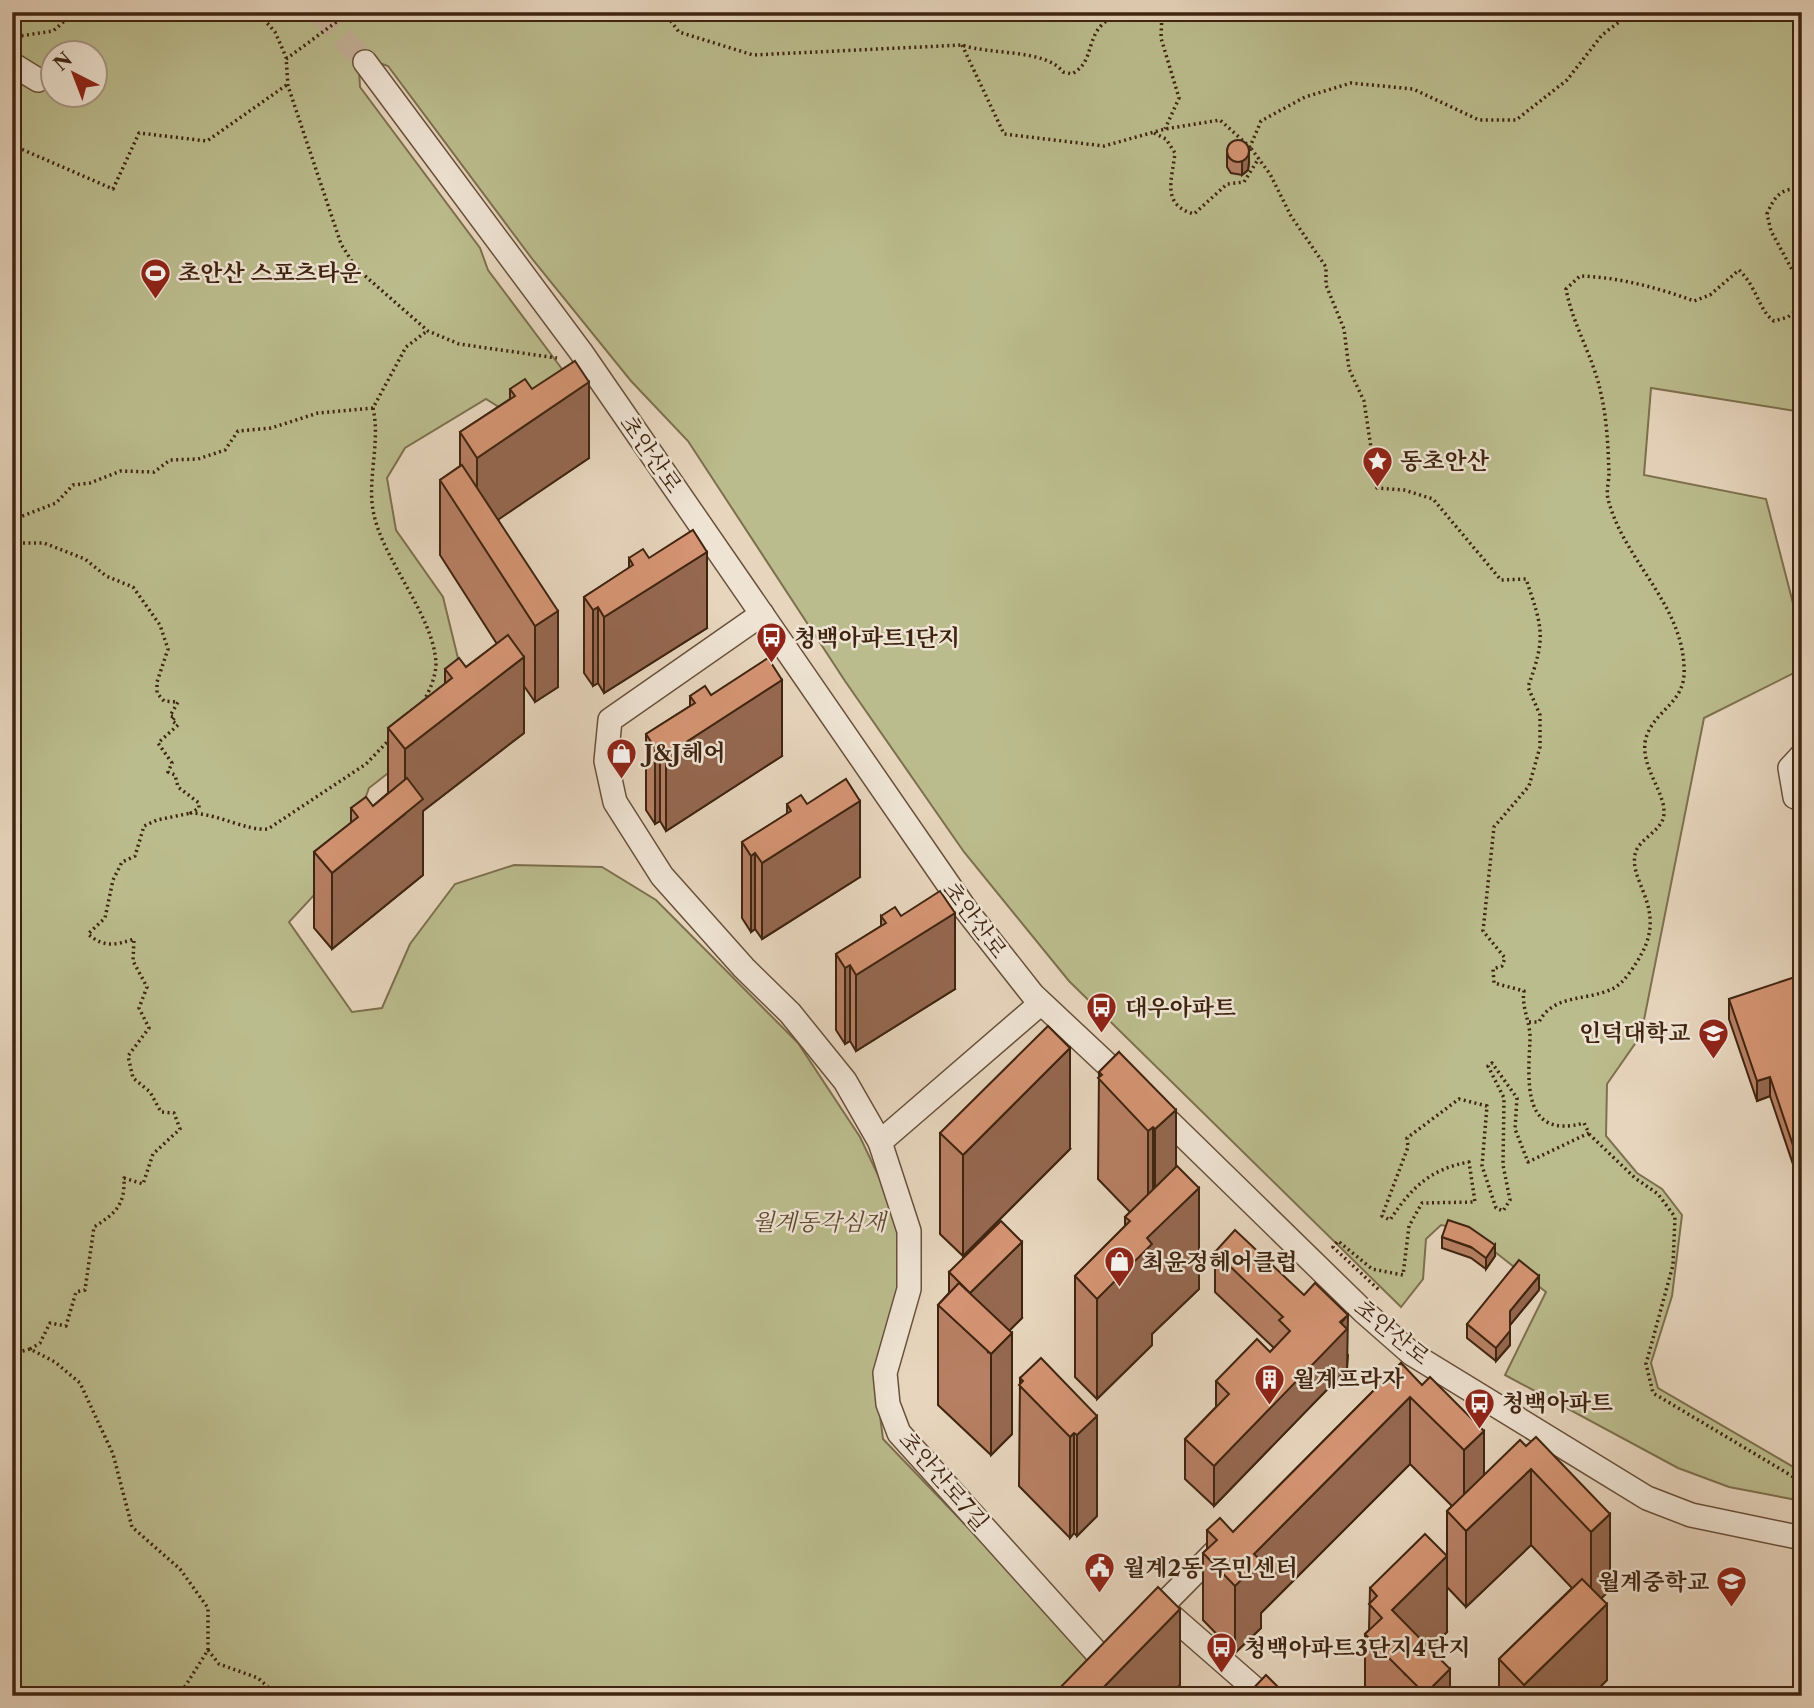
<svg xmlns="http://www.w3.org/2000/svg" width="1814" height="1708" font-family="'Libre Caslon Text','Noto Serif KR',serif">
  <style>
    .green { fill: #bbbc8d; stroke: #7d704e; stroke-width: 2; fill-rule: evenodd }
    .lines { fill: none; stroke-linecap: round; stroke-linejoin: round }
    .minor-tunnel { stroke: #c5b29a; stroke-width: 23; stroke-dasharray: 23 11; stroke-linecap: butt }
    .minor-casing { stroke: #69503b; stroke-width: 26 }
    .path { stroke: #3f2410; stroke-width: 3.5; stroke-dasharray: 2 3.5; stroke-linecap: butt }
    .minor { stroke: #efe4d4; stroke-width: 23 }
    .wall { fill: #b77f63; stroke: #3f2410; stroke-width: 2 }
    .shaded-wall { fill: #956850; stroke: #3f2410; stroke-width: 2 }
    .building { fill: #d59473; stroke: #3f2410; stroke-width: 2 }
    .labels { text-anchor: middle; stroke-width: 5; stroke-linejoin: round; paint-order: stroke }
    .poi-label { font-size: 23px; font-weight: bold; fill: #3f2410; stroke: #efe4d4; text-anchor: start }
    .street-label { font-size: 23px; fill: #3f2410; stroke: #efe4d4 }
    .park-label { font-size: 23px; font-style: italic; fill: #5e4a2f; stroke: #efe4d4 }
  </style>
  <rect width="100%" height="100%" fill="#e7d5bd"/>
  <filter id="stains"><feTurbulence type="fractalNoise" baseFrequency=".00286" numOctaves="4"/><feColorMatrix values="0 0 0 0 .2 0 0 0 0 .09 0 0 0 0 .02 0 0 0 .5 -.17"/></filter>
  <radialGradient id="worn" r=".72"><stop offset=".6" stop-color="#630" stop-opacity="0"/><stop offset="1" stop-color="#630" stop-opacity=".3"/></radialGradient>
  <!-- green -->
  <path class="green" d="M12 12H1802V412L1651 388 1644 475 1766 499 1802 638V669L1704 718 1641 1035 1607 1084 1606 1136 1637 1173 1662 1189 1682 1215 1672 1296 1651 1363 1658 1388 1802 1472V1501L1729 1487 1678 1468 1505 1375 1546 1292 1467 1230 1441 1225 1426 1239 1423 1279 1401 1307 1069 981 964 852 845 681 688 441 631 381 533 260 388 66 371 60 359 70 360 87 480 248 488 270 565 373 537 431 486 399 405 448 387 478 396 530 443 597 466 691 433 738 369 788 341 866 289 922 352 1012 382 1008 410 944 455 884 514 865 602 867 656 900 798 1043 860 1137 896 1213 900 1271 893 1315 875 1377 883 1439 1094 1659 1058 1696H12ZM52 52H94V94H52Z"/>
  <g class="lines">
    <!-- minor-tunnel -->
    <polyline class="minor-tunnel" points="319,12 365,62"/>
    <defs>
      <g id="minor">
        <polyline points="365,62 581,352 966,910 1033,995 1128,1084"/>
        <polyline points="12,64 38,80"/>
        <polyline points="762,614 610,720 606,761 615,802 662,876 744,968 790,1013 845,1081 880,1142"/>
        <polyline points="1795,797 1790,768 1802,755"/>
        <polyline points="1041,1003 880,1142 909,1231 909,1289 885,1373 888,1404 899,1433 1106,1663"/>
        <polyline points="1154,1107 1363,1311 1412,1354 1647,1498 1691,1515 1802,1538"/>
        <polyline points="1161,1607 1263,1696"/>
        <polyline points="1148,1620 1225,1542"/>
      </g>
    </defs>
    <!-- minor casing -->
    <use href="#minor" class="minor-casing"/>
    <!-- path -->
    <g class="path">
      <polyline points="238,12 261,16 275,32 286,57 288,86 341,244 356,268 428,331 459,344 557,358"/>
      <path d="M664 12 679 32 753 55 962 45C991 55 1046 49 1063 72L1072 74C1091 63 1087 48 1097 31 1102 23 1111 17 1119 12"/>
      <polyline points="1162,12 1161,38 1179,98 1165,129"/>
      <polyline points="15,44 20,36 53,31 75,12"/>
      <polyline points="962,45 1004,134 1104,146 1165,129 1220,120 1250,147 1261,121 1305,97 1351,83 1413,89 1479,120 1516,120 1567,80 1602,35 1632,12"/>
      <polyline points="286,59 350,12"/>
      <path d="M1154 133 1166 139 1175 153C1172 180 1161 205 1194 214L1227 184 1244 182 1259 158"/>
      <polyline points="12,145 113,189 139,133 207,141 288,84"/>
      <path d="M1248 150 1250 147 1270 174 1291 216 1326 267V285L1344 329 1349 369 1364 401 1377 488 1404 490 1433 499 1501 580 1526 579C1543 629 1546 637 1528 687L1540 715V747L1529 786 1494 827 1483 931 1505 958 1502 966 1493 969 1494 983 1524 991C1521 1007 1531 1023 1530 1040 1528 1082 1522 1140 1584 1123L1589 1133 1528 1162 1515 1129 1517 1098 1492 1063 1488 1066 1504 1098 1503 1165 1510 1200 1503 1211 1496 1208 1482 1166 1487 1106 1459 1099 1407 1138 1408 1147 1382 1216 1390 1220C1411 1188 1430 1169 1469 1162L1475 1202 1422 1203 1409 1226 1403 1275 1372 1269 1338 1241 1333 1247 1379 1290"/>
      <path d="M373 408C381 444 366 481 374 515 384 561 434 617 436 663 436 677 429 692 422 704"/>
      <polyline points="12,520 56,503 73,485 90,483 121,471 154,472 170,460 198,459 225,450 238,431 271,428 318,413 373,408 406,347 427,331"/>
      <path d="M12 543H44L85 559 106 576 133 587 160 625 168 649 157 682V693L164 701 178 702 170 716 175 717 172 721 178 725 158 743 172 763 168 772 175 775 178 787 199 803V808L191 813C219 814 246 831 268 829L366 764 389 740"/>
      <path d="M1529 1022H1539C1553 994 1587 1001 1612 989 1624 984 1636 964 1642 953 1667 906 1626 880 1636 851 1641 839 1659 831 1663 819 1670 796 1638 767 1646 738 1655 708 1687 704 1684 666 1681 602 1623 559 1608 499 1606 491 1609 481 1609 473 1608 447 1607 419 1601 394 1594 358 1573 326 1566 289L1580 276C1618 277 1659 288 1694 301L1710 295 1739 270C1757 287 1759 311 1774 321L1788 317 1799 308 1801 293 1795 275 1771 231 1767 214C1774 197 1782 186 1802 190"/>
      <polyline points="1589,1134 1635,1178 1658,1194 1675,1217 1673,1265 1646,1364 1653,1393 1802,1482"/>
      <path d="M30 1349 40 1343 50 1323 66 1326 76 1292 85 1290 94 1227C116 1213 125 1205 124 1178L143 1184 153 1154 180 1129 174 1113 161 1112 150 1092 133 1078 128 1056 149 1028 139 1008 147 987 133 961 134 939C116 945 104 948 88 934L105 918 113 880 122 862 135 856 144 826 157 820 191 813"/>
      <polyline points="12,1354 30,1349 55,1362 80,1383 113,1454 132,1527 180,1569 208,1608 208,1650 179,1696"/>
      <polyline points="208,1650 219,1664 258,1678 278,1696"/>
    </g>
    <!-- minor -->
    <use href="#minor" class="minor"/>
  </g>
  <!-- wall -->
  <g class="wall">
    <polygon points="1227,154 1249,162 1248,170 1242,175 1231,173 1227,167"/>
    <polygon points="510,389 532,389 589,458 498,519 558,687 535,702 524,686 524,733 423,811 423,875 332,949 314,928 314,852 351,823 351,808 373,806 388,793 388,728 445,684 445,669 466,667 497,644 440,555 440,480 460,466 460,432 510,399"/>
    <polygon points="629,558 707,628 604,693 598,683 593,686 584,673 584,597 629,568"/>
    <polygon points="711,695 782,756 666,831 660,821 655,824 646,810 646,734 690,706 690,696"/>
    <polygon points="787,804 807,804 860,877 762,939 755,929 751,932 742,918 742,842 787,814"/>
    <polygon points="881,916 955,989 856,1051 850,1041 845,1044 836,1030 836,954 881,926"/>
    <polygon points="1802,998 1802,1191 1770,1096 1757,1101 1729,1019 1729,999"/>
    <polygon points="1119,1052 1176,1167 1199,1289 1152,1334 1152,1345 1097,1399 1075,1377 1075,1276 1125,1226 1125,1217 1130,1212 1098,1179 1099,1072"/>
    <polygon points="940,1133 1070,1149 963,1256 940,1234"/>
    <polygon points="1442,1237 1495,1256 1486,1269 1471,1258 1442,1248"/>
    <polygon points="1215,1252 1348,1355 1347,1369 1214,1506 1185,1479 1185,1439 1216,1407 1216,1381 1270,1352 1274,1348 1215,1292"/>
    <polygon points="949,1272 1022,1318 1009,1330 1012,1434 991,1455 938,1405 938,1305 949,1293"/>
    <polygon points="1539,1290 1510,1325 1510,1345 1496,1361 1467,1338 1467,1324"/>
    <polygon points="1401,1363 1484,1475 1526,1446 1610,1514 1610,1590 1601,1598 1607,1680 1591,1696 1499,1696 1499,1659 1572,1588 1531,1545 1466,1607 1447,1587 1447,1511 1452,1506 1410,1464 1261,1613 1261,1628 1235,1653 1203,1620 1203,1553 1207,1549 1207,1530 1233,1532"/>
    <polygon points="1020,1378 1097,1416 1097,1516 1077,1536 1074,1533 1070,1538 1019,1486"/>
    <polygon points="1370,1588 1447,1632 1430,1649 1450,1696 1365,1696 1365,1634 1369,1630"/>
  </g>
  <!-- shaded-wall -->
  <g class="shaded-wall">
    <polygon points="1249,149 1249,162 1248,170 1242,175 1242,161"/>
    <polygon points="589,382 589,458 477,534 477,458"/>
    <polygon points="707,552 707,628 604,693 604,617"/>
    <polygon points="598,607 598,683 593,686 593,610"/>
    <polygon points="558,611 558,687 535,702 535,626"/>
    <polygon points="524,657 524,733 423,811 423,875 332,949 332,873 405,814 405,749"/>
    <polygon points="782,680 782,756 666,831 666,755"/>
    <polygon points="660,745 660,821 655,824 655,748"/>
    <polygon points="860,801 860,877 762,939 762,863"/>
    <polygon points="755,853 755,929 751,932 751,856"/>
    <polygon points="955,913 955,989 856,1051 856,975"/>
    <polygon points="850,965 850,1041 845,1044 845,968"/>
    <polygon points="1070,1048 1070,1149 963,1256 963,1155"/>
    <polygon points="1770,1077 1770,1096 1757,1101 1757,1081"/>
    <polygon points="1176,1110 1176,1210 1199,1188 1199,1289 1152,1334 1152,1345 1097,1399 1097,1299 1147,1238 1155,1230 1155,1129"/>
    <polygon points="1153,1127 1153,1227 1148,1231 1148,1131"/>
    <polygon points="1022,1242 1022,1318 988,1352 970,1293"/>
    <polygon points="1495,1245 1495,1256 1486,1269 1486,1258"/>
    <polygon points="1539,1276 1539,1290 1510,1325 1510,1345 1496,1361 1496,1348 1510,1311"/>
    <polygon points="1348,1315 1347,1369 1214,1506 1214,1466"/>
    <polygon points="1012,1333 1012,1434 991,1455 991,1354"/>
    <polygon points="1410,1397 1410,1464 1261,1613 1261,1628 1235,1653 1235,1586 1254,1554"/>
    <polygon points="1097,1416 1097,1516 1077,1536 1077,1435"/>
    <polygon points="1484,1431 1484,1498 1464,1517 1464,1450"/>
    <polygon points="1074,1433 1074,1533 1070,1538 1070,1437"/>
    <polygon points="1531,1469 1531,1545 1466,1607 1466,1531"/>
    <polygon points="1610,1514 1610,1590 1591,1608 1591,1532"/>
    <polygon points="1447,1556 1447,1632 1405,1674 1392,1610"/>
    <polygon points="1607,1604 1607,1680 1591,1696 1524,1696 1524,1685"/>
    <polygon points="1180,1609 1180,1685 1169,1696 1095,1696"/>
    <polygon points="1450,1669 1450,1696 1425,1696 1425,1694"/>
  </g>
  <!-- building -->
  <g class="building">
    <circle cx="1238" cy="151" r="11"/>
    <polygon points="575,361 589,382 477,458 460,432 515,396 510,389 525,379 532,389"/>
    <polygon points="462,465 558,611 535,626 440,480"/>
    <polygon points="693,530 707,552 604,617 598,607 593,610 584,597 633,565 629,558 643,549 649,558"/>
    <polygon points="508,635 524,657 405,749 388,728 452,678 445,669 459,658 466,667"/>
    <polygon points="768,658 782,680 666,755 660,745 655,748 646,734 695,703 690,696 705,686 711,695"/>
    <polygon points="407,778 423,799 332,873 314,852 358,817 351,808 366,797 373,806"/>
    <polygon points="846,779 860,801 762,863 755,853 751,856 742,842 791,811 787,804 801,795 807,804"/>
    <polygon points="940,891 955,913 856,975 850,965 845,968 836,954 886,923 881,916 895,907 901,916"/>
    <polygon points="1795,977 1802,998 1802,1172 1770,1077 1757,1081 1729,999"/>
    <polygon points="1048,1026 1070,1048 963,1155 940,1133"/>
    <polygon points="1119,1052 1176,1110 1155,1129 1153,1127 1148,1131 1098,1078 1102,1075 1099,1072"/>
    <polygon points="1177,1166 1199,1188 1147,1238 1152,1244 1097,1299 1075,1276 1130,1221 1125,1217"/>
    <polygon points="1448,1220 1469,1227 1495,1245 1486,1258 1471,1247 1442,1237"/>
    <polygon points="1001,1221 1022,1242 970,1293 949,1272"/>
    <polygon points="1235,1230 1304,1295 1315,1283 1348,1315 1340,1322 1347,1329 1214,1466 1185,1439 1229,1394 1216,1381 1257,1339 1270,1352 1290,1331 1279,1320 1283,1317 1215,1252"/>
    <polygon points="1519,1260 1539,1276 1510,1311 1510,1331 1496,1348 1467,1324"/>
    <polygon points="959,1283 1012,1333 991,1354 938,1305"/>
    <polygon points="1041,1358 1097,1416 1077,1435 1074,1433 1070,1437 1019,1385 1023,1381 1020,1378"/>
    <polygon points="1401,1363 1422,1385 1430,1377 1484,1431 1464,1450 1410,1397 1254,1554 1261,1561 1235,1586 1203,1553 1217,1540 1207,1530 1220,1518 1233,1532"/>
    <polygon points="1536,1437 1610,1514 1591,1532 1531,1469 1466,1531 1447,1511 1520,1440 1526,1446"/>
    <polygon points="1425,1534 1447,1556 1392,1610 1450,1669 1425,1694 1365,1634 1382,1618 1369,1604 1377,1596 1370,1588"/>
    <polygon points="1582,1579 1607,1604 1524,1685 1499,1659"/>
    <polygon points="1158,1587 1180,1609 1095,1696 1052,1696"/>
    <polygon points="1266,1675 1287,1696 1246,1696"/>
  </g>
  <!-- icons -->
  <defs>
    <symbol id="stadium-pin" viewBox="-11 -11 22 30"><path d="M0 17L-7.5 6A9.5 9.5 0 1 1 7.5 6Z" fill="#8f2418" stroke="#efe4d4"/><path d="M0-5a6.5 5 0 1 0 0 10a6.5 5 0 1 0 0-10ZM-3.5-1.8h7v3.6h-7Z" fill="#fff"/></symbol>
    <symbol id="sight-pin" viewBox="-11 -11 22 30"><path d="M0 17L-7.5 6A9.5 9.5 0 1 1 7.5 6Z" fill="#8f2418" stroke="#efe4d4"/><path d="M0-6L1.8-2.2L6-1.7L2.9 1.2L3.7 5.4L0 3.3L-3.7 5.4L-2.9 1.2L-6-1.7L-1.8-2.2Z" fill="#fff"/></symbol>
    <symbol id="bus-pin" viewBox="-11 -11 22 30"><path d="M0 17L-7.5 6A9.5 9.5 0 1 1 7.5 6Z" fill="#8f2418" stroke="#efe4d4"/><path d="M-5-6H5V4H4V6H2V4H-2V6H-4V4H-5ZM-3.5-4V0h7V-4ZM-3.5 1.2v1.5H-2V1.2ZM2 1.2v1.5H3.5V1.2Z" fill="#fff"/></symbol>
    <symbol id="shop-pin" viewBox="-11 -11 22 30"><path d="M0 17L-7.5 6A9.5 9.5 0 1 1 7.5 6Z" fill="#8f2418" stroke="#efe4d4"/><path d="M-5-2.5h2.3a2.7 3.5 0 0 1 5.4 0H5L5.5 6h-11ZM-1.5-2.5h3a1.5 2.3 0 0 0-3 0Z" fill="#fff"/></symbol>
    <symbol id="university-pin" viewBox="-11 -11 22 30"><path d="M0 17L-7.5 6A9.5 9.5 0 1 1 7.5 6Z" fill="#8f2418" stroke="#efe4d4"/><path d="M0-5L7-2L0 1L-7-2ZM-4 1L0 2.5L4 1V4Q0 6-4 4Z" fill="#fff"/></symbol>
    <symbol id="building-pin" viewBox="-11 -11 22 30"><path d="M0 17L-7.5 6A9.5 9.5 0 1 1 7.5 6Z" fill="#8f2418" stroke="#efe4d4"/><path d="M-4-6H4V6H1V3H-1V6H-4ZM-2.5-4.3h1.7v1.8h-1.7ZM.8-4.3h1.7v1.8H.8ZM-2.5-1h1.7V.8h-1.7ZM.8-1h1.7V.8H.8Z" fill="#fff"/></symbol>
    <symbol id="civic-pin" viewBox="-11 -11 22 30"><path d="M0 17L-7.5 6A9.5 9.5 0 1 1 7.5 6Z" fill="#8f2418" stroke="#efe4d4"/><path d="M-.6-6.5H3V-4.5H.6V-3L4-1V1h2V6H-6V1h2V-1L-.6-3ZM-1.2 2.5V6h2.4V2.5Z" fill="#fff"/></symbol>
    <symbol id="school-pin" viewBox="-11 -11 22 30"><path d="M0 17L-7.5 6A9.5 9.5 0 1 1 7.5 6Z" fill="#8f2418" stroke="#efe4d4"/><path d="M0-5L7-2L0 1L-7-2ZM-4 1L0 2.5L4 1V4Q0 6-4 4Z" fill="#fff"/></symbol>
  </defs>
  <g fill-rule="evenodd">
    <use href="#stadium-pin" x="138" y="256" width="35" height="47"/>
    <use href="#sight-pin" x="1360" y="444" width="35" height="47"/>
    <use href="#bus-pin" x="754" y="620" width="35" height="47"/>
    <use href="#shop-pin" x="604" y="736" width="35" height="47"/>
    <use href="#bus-pin" x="1084" y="990" width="35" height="47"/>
    <use href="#university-pin" x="1696" y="1016" width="35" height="47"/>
    <use href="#shop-pin" x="1102" y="1244" width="35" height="47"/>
    <use href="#building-pin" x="1252" y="1362" width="35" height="47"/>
    <use href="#bus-pin" x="1462" y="1386" width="35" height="47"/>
    <use href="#civic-pin" x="1082" y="1550" width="35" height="47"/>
    <use href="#school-pin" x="1714" y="1564" width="35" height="47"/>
    <use href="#bus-pin" x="1204" y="1630" width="35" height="47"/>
  </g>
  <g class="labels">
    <!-- poi labels -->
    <g class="poi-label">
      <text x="178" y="281">초안산 스포츠타운</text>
      <text x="1400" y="469">동초안산</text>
      <text x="794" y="646">청백아파트1단지</text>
      <text x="644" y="761">J&amp;J헤어</text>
      <text x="1125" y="1016">대우아파트</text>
      <text x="1690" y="1041" text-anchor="end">인덕대학교</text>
      <text x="1142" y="1270">최윤정헤어클럽</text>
      <text x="1293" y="1387">월계프라자</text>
      <text x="1502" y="1411">청백아파트</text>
      <text x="1123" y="1576">월계2동 주민센터</text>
      <text x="1709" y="1590" text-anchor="end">월계중학교</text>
      <text x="1244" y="1656">청백아파트3단지4단지</text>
    </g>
    <!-- street labels -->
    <g class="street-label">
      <text transform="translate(651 454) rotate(55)" y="8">초안산로</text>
      <text transform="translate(975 920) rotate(53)" y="8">초안산로</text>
      <text transform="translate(1392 1332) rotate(39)" y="8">초안산로</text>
      <text transform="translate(944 1481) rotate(49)" y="8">초안산로7길</text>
    </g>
    <!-- park labels -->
    <g class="park-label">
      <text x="819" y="1230">월계동각심재</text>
    </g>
  </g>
  <!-- margin -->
  <rect width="1814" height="1708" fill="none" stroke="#e7d5bd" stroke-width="42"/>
  <rect x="14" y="14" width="1786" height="1680" fill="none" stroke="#3f2410" stroke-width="3.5"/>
  <rect x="21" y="21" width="1772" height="1666" fill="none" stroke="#3f2410" stroke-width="2"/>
  <!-- north arrow -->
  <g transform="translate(74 74) rotate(318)"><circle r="33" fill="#efe4d4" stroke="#a99786" stroke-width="2"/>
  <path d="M0-5L12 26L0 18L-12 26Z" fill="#8f2418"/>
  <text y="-10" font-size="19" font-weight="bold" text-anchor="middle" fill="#3f2410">N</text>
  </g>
  <rect width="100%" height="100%" filter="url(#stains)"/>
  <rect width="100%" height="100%" fill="url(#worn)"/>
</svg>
